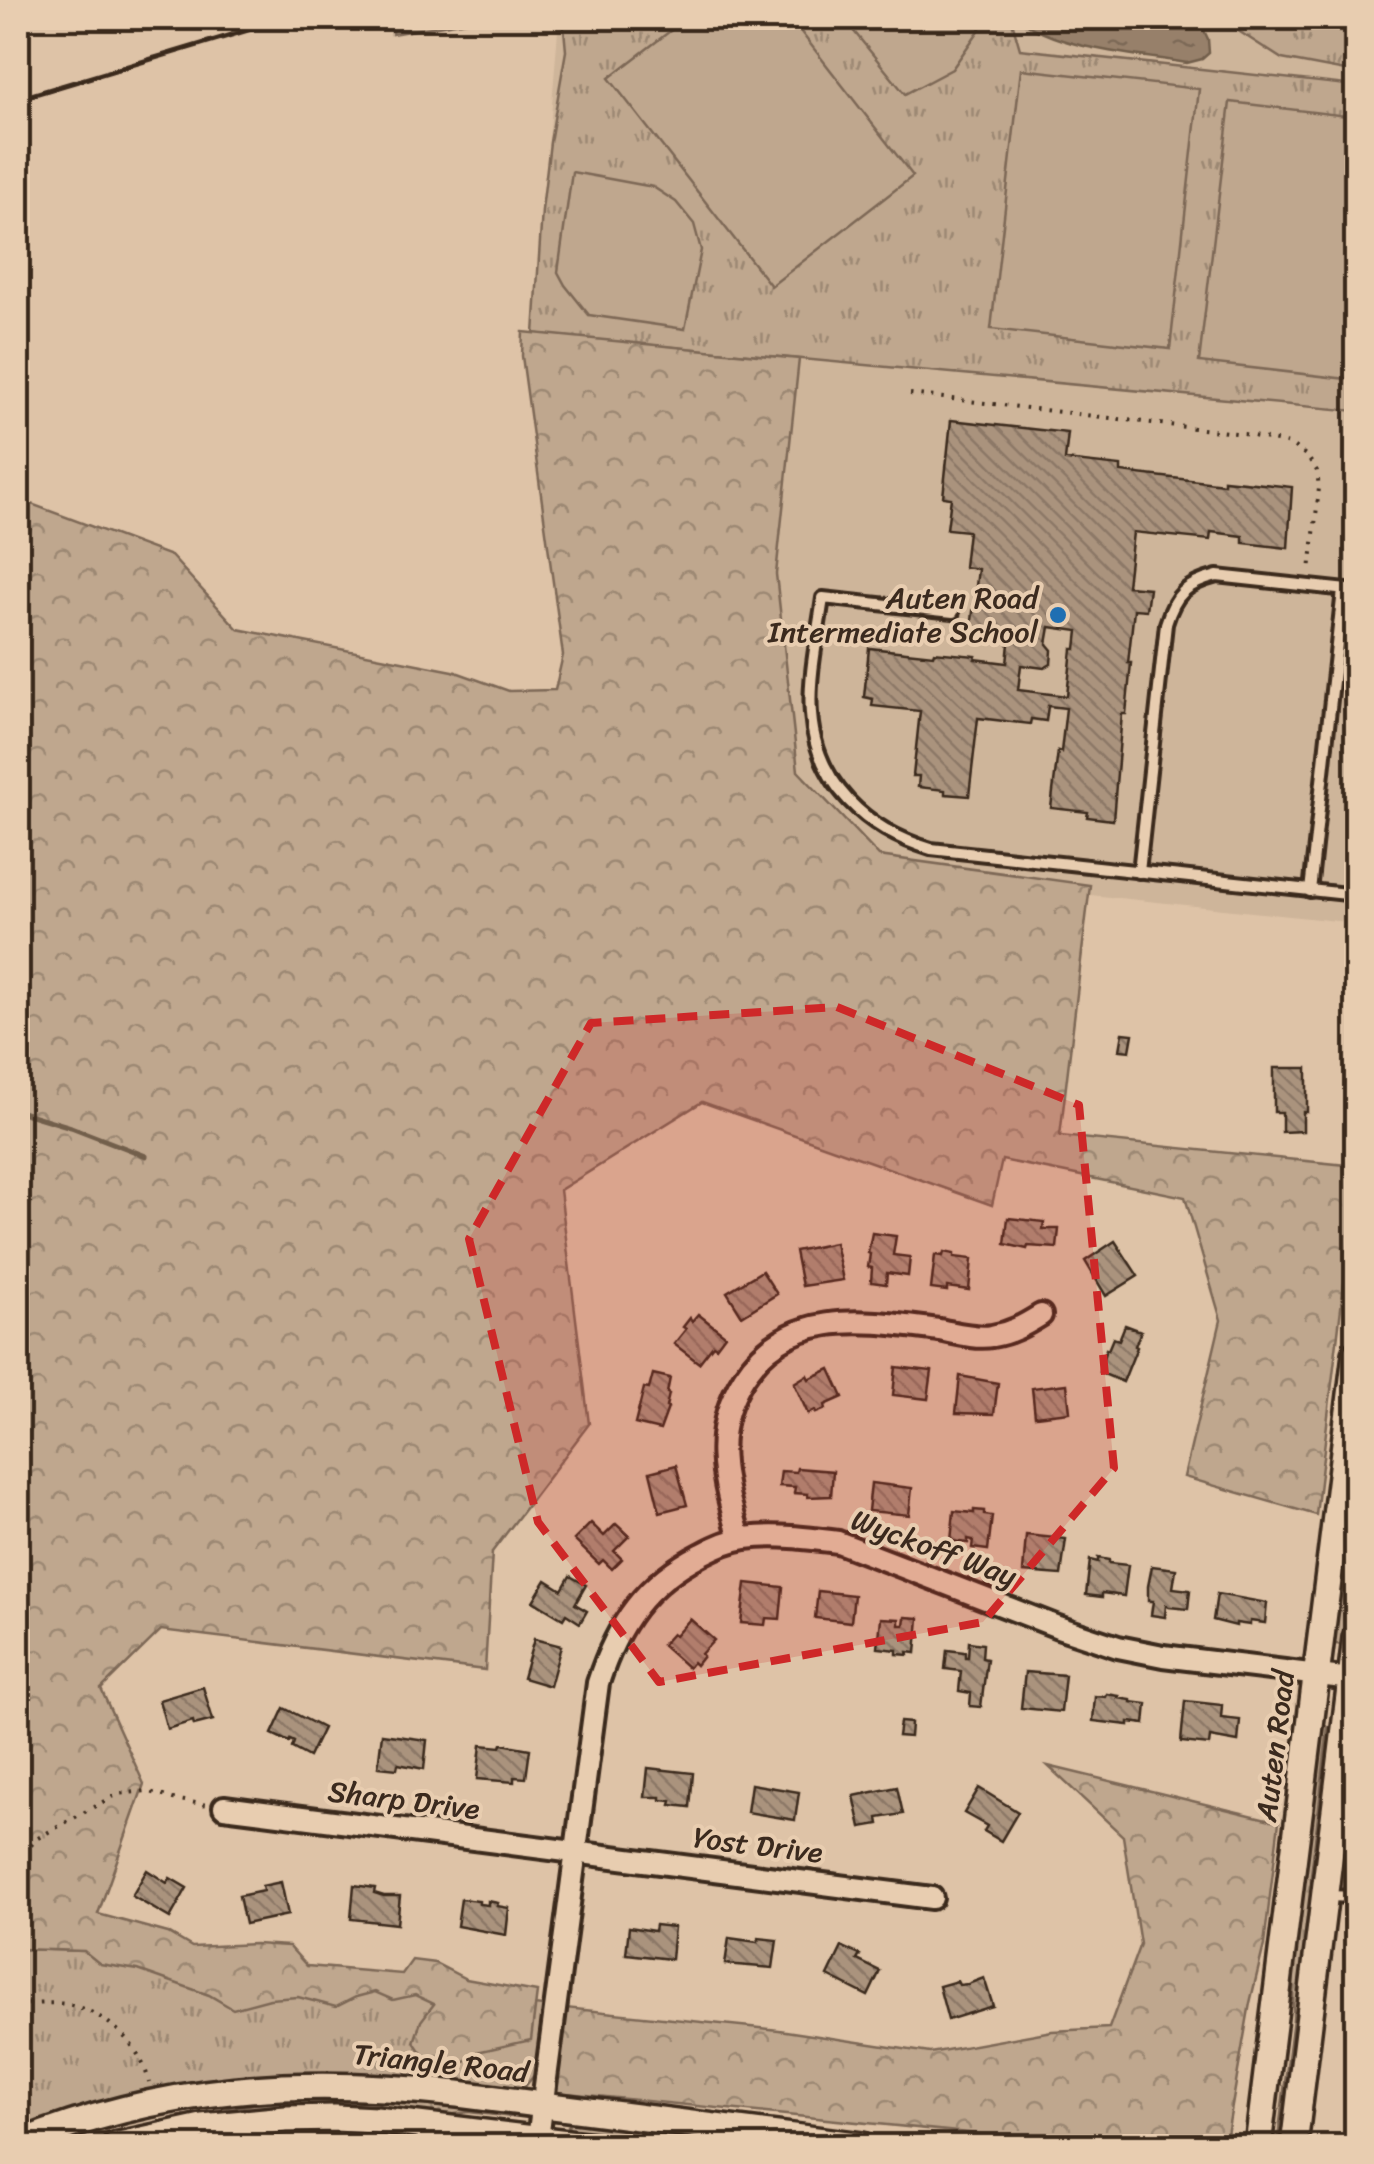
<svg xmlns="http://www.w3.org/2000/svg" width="1374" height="2164" font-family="Sriracha,sans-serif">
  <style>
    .built { fill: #ceb59a }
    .grass { fill: url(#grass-tufts); stroke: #7d6856; stroke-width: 2.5 }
    .forest { fill: url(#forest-crowns); stroke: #7d6856; stroke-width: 2.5 }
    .garden { fill: #bfa78e; stroke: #7d6856; stroke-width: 2.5 }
    .water { fill: url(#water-ripples); stroke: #725e4c; stroke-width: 2.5 }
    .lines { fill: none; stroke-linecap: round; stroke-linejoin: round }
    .stream { stroke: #725e4c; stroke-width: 5 }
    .building { fill: url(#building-back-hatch); stroke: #3b2a1e; stroke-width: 2.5; fill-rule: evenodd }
    .service-casing { stroke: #3b2a1e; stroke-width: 18 }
    .minor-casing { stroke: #3b2a1e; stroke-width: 28 }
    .tertiary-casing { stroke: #3b2a1e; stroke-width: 32 }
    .path { stroke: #3b2a1e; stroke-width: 4; stroke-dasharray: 2.5 8; stroke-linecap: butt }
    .service { stroke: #e8cdb0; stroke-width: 10 }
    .minor { stroke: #e8cdb0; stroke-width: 20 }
    .tertiary { stroke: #e8cdb0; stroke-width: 25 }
    .rail { stroke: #3b2a1e; stroke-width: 5 }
    .marked { fill: #ce2828; fill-opacity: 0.2; stroke: #ce2828; stroke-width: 8; stroke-dasharray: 20 12; stroke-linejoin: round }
    .poi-dot { fill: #1f6fb2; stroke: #e8cdb0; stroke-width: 4 }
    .labels { text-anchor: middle; stroke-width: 8; stroke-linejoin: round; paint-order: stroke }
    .poi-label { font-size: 30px; fill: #3b2a1e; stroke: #e8cdb0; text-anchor: end }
    .street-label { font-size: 30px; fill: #3b2a1e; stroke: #e8cdb0 }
  </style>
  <defs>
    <pattern id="grass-tufts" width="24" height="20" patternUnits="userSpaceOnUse" patternTransform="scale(2.5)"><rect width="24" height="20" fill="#bfa78e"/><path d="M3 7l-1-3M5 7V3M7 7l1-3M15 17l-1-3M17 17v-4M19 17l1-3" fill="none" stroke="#9c8873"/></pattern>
    <pattern id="forest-crowns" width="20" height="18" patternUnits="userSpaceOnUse" patternTransform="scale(2.5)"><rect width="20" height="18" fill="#bfa78e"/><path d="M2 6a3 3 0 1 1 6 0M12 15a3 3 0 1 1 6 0" fill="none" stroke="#9c8873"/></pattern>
    <pattern id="water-ripples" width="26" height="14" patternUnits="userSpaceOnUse" patternTransform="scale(2.5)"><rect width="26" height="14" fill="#97806b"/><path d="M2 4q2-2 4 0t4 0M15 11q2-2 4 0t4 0" fill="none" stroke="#7c6957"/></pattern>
    <pattern id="building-back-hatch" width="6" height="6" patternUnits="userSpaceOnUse" patternTransform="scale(2.5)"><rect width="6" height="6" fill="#aa937d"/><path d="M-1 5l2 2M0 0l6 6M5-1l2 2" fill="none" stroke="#8c7866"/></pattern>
  </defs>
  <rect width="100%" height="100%" fill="#dec3a7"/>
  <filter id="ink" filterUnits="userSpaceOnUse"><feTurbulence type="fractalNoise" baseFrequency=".01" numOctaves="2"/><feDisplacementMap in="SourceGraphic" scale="20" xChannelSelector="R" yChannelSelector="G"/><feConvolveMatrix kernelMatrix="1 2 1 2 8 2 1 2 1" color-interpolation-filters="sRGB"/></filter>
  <g filter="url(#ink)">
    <!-- built -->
    <polygon class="built" points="559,18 1356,18 1356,923 732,857 532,351"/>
    <!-- grass -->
    <g class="grass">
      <polygon points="563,18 1011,18 1020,49 1356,86 1356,411 534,334 542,210 550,142 566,51"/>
      <polygon points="1226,18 1356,18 1356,73 1282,59 1229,25"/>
      <polygon points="1356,1425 1356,1562 1347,1639 1342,1645 1336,1644 1332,1641"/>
      <polygon points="1322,1724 1328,1727 1311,1875 1311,1940 1285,2146 1277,2146 1293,2018 1294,1936"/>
      <path d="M18 1949 84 1951 306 1992 375 1989 544 2006 535 2074 524 2088 514 2091C403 2080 290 2062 179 2086 125 2098 71 2117 18 2132Z"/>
      <polygon points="381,2097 514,2114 511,2117 468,2112 443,2116 175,2121 175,2117 254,2104"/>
      <polygon points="573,2120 786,2146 667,2146 574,2135 570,2131 568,2126"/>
    </g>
    <!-- forest -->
    <g class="forest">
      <polygon points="392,18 483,18 392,34"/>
      <polygon points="523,332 799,359 776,574 798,771 879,856 1090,885 1060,1136 1356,1166 1356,1184 1316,1515 1184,1477 1221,1320 1185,1197 1002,1160 992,1205 702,1102 560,1190 589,1424 492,1552 485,1670 161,1630 101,1689 144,1784 98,1914 168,1933 192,1947 255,1944 289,1946 307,1966 402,1974 412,1960 435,1963 466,1979 537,1992 531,2040 477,2052 459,2066 427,2061 414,2042 421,2021 434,2004 415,1995 393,2000 375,1992 356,1997 336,2007 298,1997 270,1999 233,2009 209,1995 138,1970 100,1964 84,1951 18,1949 18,499 171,556 238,629 453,671 509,691 555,690 563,655 522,356"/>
      <polygon points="1048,1766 1279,1822 1264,1945 1250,2003 1225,2146 1098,2146 556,2092 566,2008 779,2030 930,2053 1052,2031 1109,2028 1140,1944 1123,1836"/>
    </g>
    <!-- garden -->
    <g class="garden">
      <polygon points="687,18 790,18 913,176 771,286 609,78"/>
      <polygon points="843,18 981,18 980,29 952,69 905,94"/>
      <polygon points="1021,69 1199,89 1170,349 991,329"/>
      <polygon points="1230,102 1356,117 1356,380 1199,362"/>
      <polygon points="572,172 653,187 676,202 694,224 701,250 685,329 589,315 565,285 558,272"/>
    </g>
    <!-- water -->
    <path class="water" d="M1017 18H1198L1208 39 1209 53 1202 59 1187 63C1135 54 1059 50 1017 18Z"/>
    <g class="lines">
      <!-- stream -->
      <polyline class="stream" points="18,1111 71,1127 146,1156"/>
    </g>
    <!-- building -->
    <g class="building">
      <path d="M951 420 1068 433 1065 460 1121 466V472L1224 484V480L1292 487 1288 548 1243 543V536L1211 532 1210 540 1133 532 1127 586 1149 588 1146 610 1134 609 1128 663H1131L1126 714H1122L1113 820 1087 817 1088 812 1051 808 1058 751 1061 752 1066 708 1048 706 1046 721 1031 719 1030 724 978 718 969 796 945 794V790L918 787 919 776H913L920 711 872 706 873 699 864 697 869 648 933 655 934 652 976 656 975 659 1007 663 1010 633 971 629 978 569 964 567 968 531 947 529 951 498 943 497ZM1050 627 1078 631 1076 649H1072L1067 696 1018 690 1021 665 1044 668 1051 664 1052 650 1047 644Z"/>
      <polygon points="1123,1033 1133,1034 1130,1051 1120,1050"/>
      <polygon points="1274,1068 1307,1068 1307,1112 1303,1112 1303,1131 1282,1132 1282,1112 1274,1112"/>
      <polygon points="1008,1218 1044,1222 1043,1229 1059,1229 1057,1248 1028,1246 1027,1249 1005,1244"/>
      <polygon points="872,1233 896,1236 893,1255 910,1257 908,1276 887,1273 886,1284 871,1282 872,1268 868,1267 870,1254 868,1253"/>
      <polygon points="1115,1241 1138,1276 1106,1296 1085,1261"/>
      <polygon points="835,1243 843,1280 802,1286 795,1251"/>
      <polygon points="944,1252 954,1254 954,1257 972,1259 969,1290 947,1287 947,1291 931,1289 935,1255 943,1256"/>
      <polygon points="762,1271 777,1294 742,1316 727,1292"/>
      <polygon points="698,1314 725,1335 716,1347 713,1345 699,1363 674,1344 686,1329 683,1327 690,1318 692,1321"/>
      <polygon points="1125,1325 1141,1331 1135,1346 1137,1347 1123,1382 1099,1372 1106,1349 1108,1350 1113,1338 1119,1340"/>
      <polygon points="896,1367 932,1371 928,1399 893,1395"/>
      <polygon points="830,1369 843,1397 825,1405 826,1409 816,1413 815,1410 808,1414 794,1383 807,1375 809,1379"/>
      <polygon points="653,1374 670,1378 667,1393 669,1394 666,1407 668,1408 660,1430 635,1424 644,1388 649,1389"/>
      <polygon points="960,1376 998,1383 994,1414 956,1413"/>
      <polygon points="1067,1384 1070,1412 1035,1416 1032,1388"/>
      <polygon points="676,1465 687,1505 660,1512 650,1472"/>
      <polygon points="797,1468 833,1471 831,1496 808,1497 808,1494 794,1493 795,1487 779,1486 781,1471 796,1472"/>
      <polygon points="871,1483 912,1488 909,1515 868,1511"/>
      <polygon points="974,1510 984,1511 984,1515 992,1516 988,1550 972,1548 973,1540 968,1539 968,1543 951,1541 954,1511 974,1513"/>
      <polygon points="591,1523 604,1536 616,1524 629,1536 614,1551 622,1559 612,1569 603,1560 599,1564 574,1540"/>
      <polygon points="1026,1535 1066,1539 1061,1575 1023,1572"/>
      <polygon points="1098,1558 1109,1560 1109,1563 1128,1565 1124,1596 1102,1593 1102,1597 1086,1595 1090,1560 1098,1562"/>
      <polygon points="1152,1566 1176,1569 1173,1588 1190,1590 1188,1609 1169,1607 1166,1605 1165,1617 1151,1615 1153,1601 1148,1601 1148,1586"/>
      <polygon points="570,1576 586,1585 575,1604 587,1611 580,1623 566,1614 563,1619 533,1601 546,1580 562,1590"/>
      <polygon points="746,1583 783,1587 780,1619 766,1618 765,1625 741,1623"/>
      <polygon points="818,1591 854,1595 851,1622 815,1618"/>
      <polygon points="1217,1594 1267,1603 1265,1623 1250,1621 1250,1625 1236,1623 1236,1626 1213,1620"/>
      <polygon points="905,1617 919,1618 916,1653 908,1652 908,1655 897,1654 897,1650 878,1648 881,1618 899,1619 899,1625 904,1625"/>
      <polygon points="690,1619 714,1640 701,1654 703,1656 696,1665 693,1662 688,1668 662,1645 672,1634 675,1636"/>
      <polygon points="534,1639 561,1646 550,1686 523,1678"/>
      <polygon points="969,1642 983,1644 982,1658 987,1659 981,1707 970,1706 971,1693 959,1691 961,1671 945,1669 947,1650 965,1652 965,1657 968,1657"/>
      <polygon points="1025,1672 1065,1675 1061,1712 1021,1708"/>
      <polygon points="203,1687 213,1720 194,1725 193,1721 167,1729 159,1700"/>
      <polygon points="1107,1694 1119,1696 1118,1698 1131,1700 1131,1702 1147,1704 1145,1724 1129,1722 1129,1725 1093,1721 1095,1696 1106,1697"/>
      <polygon points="1185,1701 1222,1705 1221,1718 1240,1720 1238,1742 1210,1737 1209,1745 1181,1742"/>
      <polygon points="284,1708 323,1728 309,1757 292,1748 294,1742 290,1740 289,1742 272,1734"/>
      <polygon points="900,1722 911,1723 910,1737 898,1736"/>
      <polygon points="382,1734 427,1740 424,1769 398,1764 397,1769 378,1767"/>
      <polygon points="502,1744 530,1749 526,1778 514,1777 514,1782 477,1779 481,1745 501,1747"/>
      <polygon points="648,1768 693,1773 690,1807 671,1805 672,1801 661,1800 661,1797 645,1797"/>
      <polygon points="751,1784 799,1792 795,1820 747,1812"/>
      <polygon points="897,1787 903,1814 878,1818 879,1824 861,1827 854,1796"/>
      <polygon points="979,1788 1018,1812 1001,1841 984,1831 987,1826 964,1813"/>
      <polygon points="147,1870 167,1883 170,1878 187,1888 170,1918 132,1896"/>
      <polygon points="281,1882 288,1915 245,1924 239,1896 263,1891 262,1886"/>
      <polygon points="354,1885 375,1888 374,1893 384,1896 400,1896 397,1924 351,1919"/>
      <polygon points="461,1899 479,1901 479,1904 488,1905 488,1901 498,1903 497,1906 509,1908 506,1935 457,1926"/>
      <polygon points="655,1925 674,1927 671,1959 626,1954 629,1927 654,1931"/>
      <polygon points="729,1938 758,1942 759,1938 777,1940 773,1968 725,1964"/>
      <polygon points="842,1947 860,1955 857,1960 880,1971 868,1996 828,1976"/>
      <polygon points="984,1978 993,2006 948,2020 939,1986 957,1981 959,1985 968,1984"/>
    </g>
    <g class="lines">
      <defs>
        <g id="service">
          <path d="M953 612 823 598C818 634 808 678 811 714 816 784 867 830 931 849L1356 895"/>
          <path d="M1139 872 1166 624C1175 594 1186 584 1217 576L1356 591"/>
          <polyline points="1310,891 1343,590"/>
          <polyline points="1328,1896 1356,1897"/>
        </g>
        <g id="minor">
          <path d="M740 1538C723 1480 709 1432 744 1377 790 1306 869 1321 939 1330 955 1333 976 1339 992 1336 1011 1333 1025 1325 1041 1315"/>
          <polyline points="224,1807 932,1898"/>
          <path d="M538 2139 598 1683C617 1624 645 1583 702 1554 715 1547 730 1540 745 1538 776 1534 807 1538 838 1542L1058 1627 1118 1647 1163 1656 1351 1679"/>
        </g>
        <g id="tertiary">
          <path d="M18 2144C164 2085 302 2077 458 2094L863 2146"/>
          <polyline points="115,2146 202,2127 286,2119 335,2118 376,2120 593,2146"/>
          <polyline points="1258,2146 1356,1354"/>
          <polyline points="1294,2146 1356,1638"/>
        </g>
      </defs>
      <!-- service casing -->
      <use href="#service" class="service-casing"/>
      <!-- minor casing -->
      <use href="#minor" class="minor-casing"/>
      <!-- tertiary casing -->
      <use href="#tertiary" class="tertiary-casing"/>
      <!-- path -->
      <g class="path">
        <polyline points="910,394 1244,434 1290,444 1307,456 1317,471 1319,488 1310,571"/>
        <polyline points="18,1862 36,1839 117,1794 147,1791 173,1799 208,1805"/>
        <path d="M18 2005C33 2004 51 2002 66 2004 105 2011 142 2045 149 2083"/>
      </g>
      <!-- service -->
      <use href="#service" class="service"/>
      <!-- minor -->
      <use href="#minor" class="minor"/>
      <!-- tertiary -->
      <use href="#tertiary" class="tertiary"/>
      <!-- rail -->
      <polyline class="rail" points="18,99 288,18"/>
    </g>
  </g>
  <!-- marked area -->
  <path class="marked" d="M837 1007 1079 1105 1114 1468 983 1622 659 1682 538 1522 469 1239 591 1023Z"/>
  <!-- markers -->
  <circle class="poi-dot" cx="1058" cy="615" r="10"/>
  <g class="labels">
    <!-- poi labels -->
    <g class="poi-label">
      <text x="1038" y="608">Auten Road<tspan x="1038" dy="34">Intermediate School</tspan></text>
    </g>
    <!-- street labels -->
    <g class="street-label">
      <text transform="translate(934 1548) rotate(20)" y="10">Wyckoff Way</text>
      <text transform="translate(1275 1746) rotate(-83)" y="10">Auten Road</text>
      <text transform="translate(404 1800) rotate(7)" y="10">Sharp Drive</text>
      <text transform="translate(758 1845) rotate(7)" y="10">Yost Drive</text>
      <text transform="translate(441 2063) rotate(6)" y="10">Triangle Road</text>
    </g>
  </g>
  <!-- margin -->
  <rect width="1374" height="2164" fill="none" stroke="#e8cdb0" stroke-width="60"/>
  <rect x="30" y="30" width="1314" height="2104" fill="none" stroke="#3b2a1e" stroke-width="4" filter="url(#ink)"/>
</svg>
